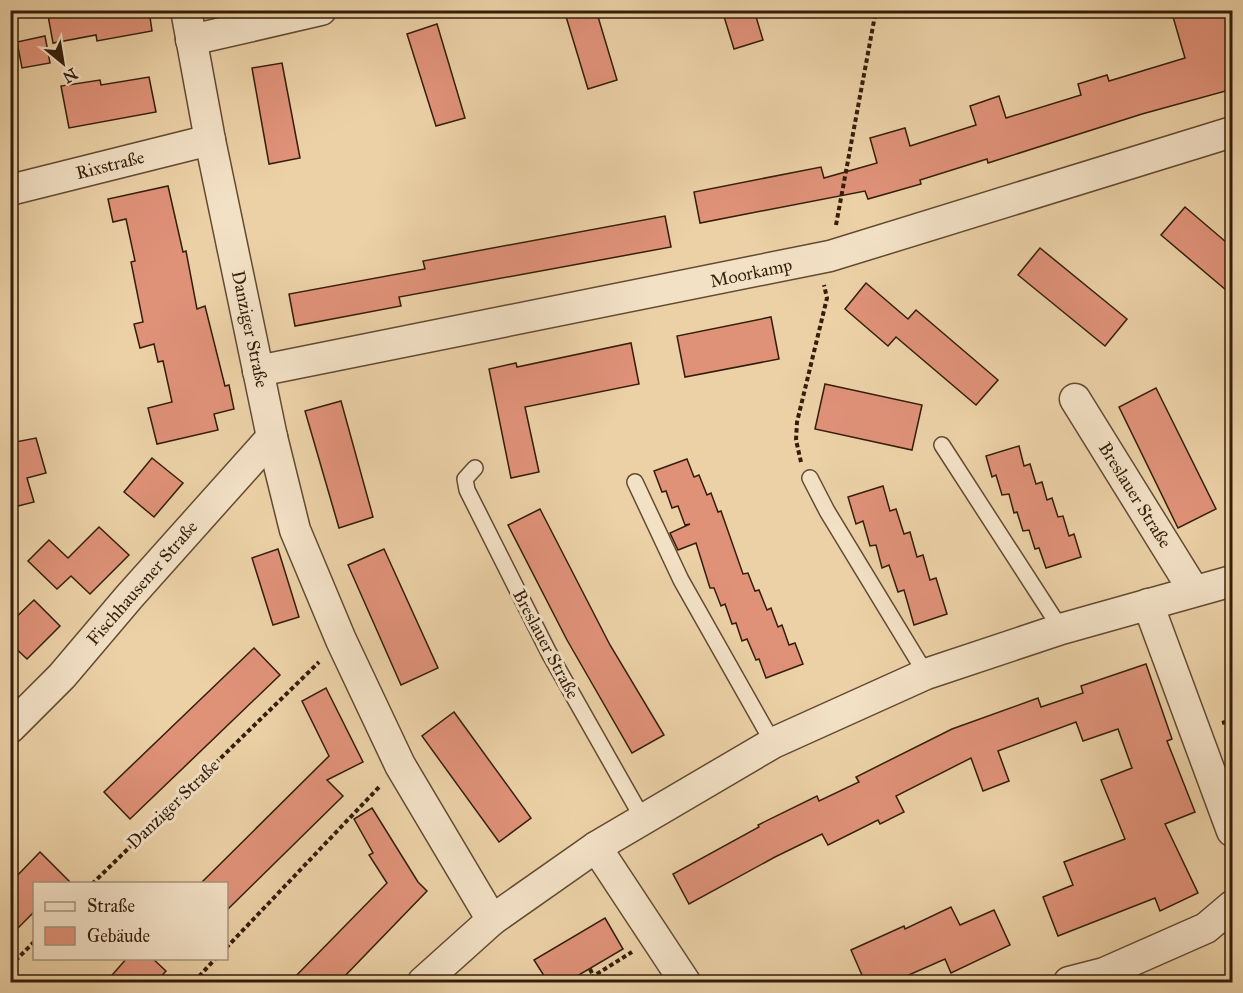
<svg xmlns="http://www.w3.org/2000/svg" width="1243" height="993" font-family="'IM FELL Great Primer',serif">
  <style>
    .building { fill: #e09279; stroke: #341e0a; stroke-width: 1.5 }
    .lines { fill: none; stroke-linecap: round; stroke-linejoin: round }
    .service-casing { stroke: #624b31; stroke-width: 18 }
    .minor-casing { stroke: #624b31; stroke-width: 33 }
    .path { stroke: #341e0a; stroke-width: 4; stroke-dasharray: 4.5 3; stroke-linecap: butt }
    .service { stroke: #f3e1c6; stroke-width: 15 }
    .minor { stroke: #f3e1c6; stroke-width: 30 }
    .labels { text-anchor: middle; stroke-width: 6; stroke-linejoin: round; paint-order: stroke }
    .street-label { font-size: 18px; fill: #341e0a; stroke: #f3e1c6 }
  </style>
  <rect width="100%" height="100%" fill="#ecd1a7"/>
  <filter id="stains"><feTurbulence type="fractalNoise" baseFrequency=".00333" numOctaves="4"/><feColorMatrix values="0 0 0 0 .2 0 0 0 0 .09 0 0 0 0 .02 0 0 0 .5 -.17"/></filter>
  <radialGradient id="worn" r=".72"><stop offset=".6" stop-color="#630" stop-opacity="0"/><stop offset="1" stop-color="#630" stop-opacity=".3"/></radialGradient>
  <!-- building -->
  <g class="building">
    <polygon points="47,10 149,10 152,31 97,41 96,35 53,43"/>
    <polygon points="564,10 596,10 617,80 588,89"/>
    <polygon points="722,10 754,10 763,40 734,49"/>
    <polygon points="1171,10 1233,10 1233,89 1142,114 988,163 987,159 920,180 921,184 868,199 865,191 700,223 694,192 821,167 824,178 877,163 870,138 905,128 910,146 976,125 970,106 999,96 1006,118 1081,95 1078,84 1107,75 1109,81 1185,58"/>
    <polygon points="437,24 465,118 436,126 407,34"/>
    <polygon points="45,36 50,63 22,68 17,42"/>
    <polygon points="282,63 300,158 269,164 252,68"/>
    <polygon points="149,77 156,112 69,128 61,86 100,80 101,85"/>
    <polygon points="168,186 183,252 186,251 197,309 205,306 225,386 229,385 234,409 214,414 218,430 157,444 148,408 172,402 163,361 158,362 154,344 140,348 134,324 143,322 131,262 135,261 126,219 113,222 108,199"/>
    <polygon points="1185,207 1233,248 1233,296 1161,235"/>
    <polygon points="665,216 671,247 399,297 401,306 295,326 289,294 425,269 423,261"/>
    <polygon points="1040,248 1127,319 1105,346 1018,275"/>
    <polygon points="866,283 908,319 916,310 998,380 976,405 896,337 888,346 845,309"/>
    <polygon points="771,317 779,359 685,377 677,336"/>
    <polygon points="631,343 639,384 525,407 539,472 511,478 489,369 516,363 517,367"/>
    <polygon points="825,384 922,405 912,450 815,429"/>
    <polygon points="1156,388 1216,509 1178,528 1119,407"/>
    <polygon points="341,401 373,517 339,528 305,411"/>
    <polygon points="36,438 46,473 27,478 34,502 10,508 10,443"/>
    <polygon points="1019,446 1024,466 1030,464 1036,484 1042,482 1047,500 1052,498 1058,517 1063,516 1069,536 1074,534 1081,557 1046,568 1039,548 1035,549 1029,530 1023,531 1017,512 1014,513 1009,494 1002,495 996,475 992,477 986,456"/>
    <polygon points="152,458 183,483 154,517 124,492"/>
    <polygon points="687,459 694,477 699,475 707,495 711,493 718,512 721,511 743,574 748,573 755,591 759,590 767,610 771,608 778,627 782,625 789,645 795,643 803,664 766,678 759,659 756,660 747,639 742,641 736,623 732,624 725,604 721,606 714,588 710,588 696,543 678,550 670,533 690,524 685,525 678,506 672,508 666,491 662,492 654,471"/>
    <polygon points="883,486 890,511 896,509 904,534 910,532 917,557 923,555 930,580 936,578 947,614 914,625 904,590 898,592 889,565 882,568 876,545 870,546 863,521 856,524 848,497"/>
    <polygon points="540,509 610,645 664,735 632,753 567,640 508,525"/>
    <polygon points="99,527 129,555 90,594 71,576 57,589 28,561 49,540 68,558"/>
    <polygon points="278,549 299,617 273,625 252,558"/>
    <polygon points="384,549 438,668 401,685 348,565"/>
    <polygon points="34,600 60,626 27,659 10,643 10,623"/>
    <polygon points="254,648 280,675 130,819 104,792"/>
    <polygon points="1146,664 1172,739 1167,741 1195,812 1165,824 1198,893 1160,911 1155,898 1058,936 1043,897 1073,885 1064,862 1125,839 1101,780 1132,768 1118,729 1083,741 1076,722 998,751 1009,781 983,791 971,758 896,796 904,812 880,824 878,820 828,845 822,834 775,857 689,904 673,874 759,827 758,825 817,796 819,801 859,782 856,777 952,729 1038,698 1041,707 1083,693 1081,686"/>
    <polygon points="326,688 363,762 327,780 343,796 226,911 226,884 200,884 329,756 302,701"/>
    <polygon points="454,712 531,818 499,842 422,736"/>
    <polygon points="372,808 418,882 427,891 339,982 290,982 387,883 369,855 373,853 354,819"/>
    <polygon points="40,852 72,884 34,884 34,912 10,936 10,883"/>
    <polygon points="951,907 960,925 994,910 1010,945 951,973 945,959 893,982 865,982 851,950 904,926 905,929"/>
    <polygon points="605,918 623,949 567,982 548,982 534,960"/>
    <polygon points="127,958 152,958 166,971 156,982 106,982"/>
  </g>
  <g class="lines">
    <defs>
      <g id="service">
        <polyline points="942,445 1061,629"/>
        <polyline points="475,468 465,479 467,490 549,653 643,819"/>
        <polyline points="810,478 827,511 926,674"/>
        <polyline points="635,482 681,580 773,743"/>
      </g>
      <g id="minor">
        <polyline points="186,10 210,140 272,437 295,530 341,640 400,765 492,920"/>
        <polyline points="191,40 321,10"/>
        <polyline points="10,190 210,140"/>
        <polyline points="258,371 830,256 1232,132"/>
        <polyline points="1075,399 1194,591"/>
        <polyline points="1148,604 1232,831"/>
        <polyline points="10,728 62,676 129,597 272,437"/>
        <polyline points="596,847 685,982"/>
        <polyline points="423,982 492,920 596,847 773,743 926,674 1061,629 1232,581"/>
        <polyline points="1069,982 1104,973 1206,928 1232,906"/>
      </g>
    </defs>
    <!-- service casing -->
    <use href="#service" class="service-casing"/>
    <!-- minor casing -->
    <use href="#minor" class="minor-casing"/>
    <!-- path -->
    <g class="path">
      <polyline points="836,225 876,10"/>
      <polyline points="801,462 796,440 797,422 827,298 824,285"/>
      <polyline points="1222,723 1232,720"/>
      <polyline points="92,884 319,662"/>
      <polyline points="226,948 381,785"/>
      <polyline points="10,966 34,942"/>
      <polyline points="590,969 593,975"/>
      <polyline points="194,982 216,958"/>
      <polyline points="584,982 632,952"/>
    </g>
    <!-- service -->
    <use href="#service" class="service"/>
    <!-- minor -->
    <use href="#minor" class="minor"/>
  </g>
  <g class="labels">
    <!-- street labels -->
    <g class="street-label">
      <text transform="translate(110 165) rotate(-14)" y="6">Rixstraße</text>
      <text transform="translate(751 273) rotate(-12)" y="6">Moorkamp</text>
      <text transform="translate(250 329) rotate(78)" y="6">Danziger Straße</text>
      <text transform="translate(1135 495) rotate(58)" y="6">Breslauer Straße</text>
      <text transform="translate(142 583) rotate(-49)" y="6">Fischhausener Straße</text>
      <text transform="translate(546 644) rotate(62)" y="6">Breslauer Straße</text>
      <text transform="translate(173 804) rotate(-44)" y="6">Danziger Straße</text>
    </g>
  </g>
  <!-- margin -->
  <rect width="1243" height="993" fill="none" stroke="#ecd1a7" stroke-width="36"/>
  <rect x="12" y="12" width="1219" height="969" fill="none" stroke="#341e0a" stroke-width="3"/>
  <rect x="18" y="18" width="1207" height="957" fill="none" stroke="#341e0a" stroke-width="1.5"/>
  <!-- legend -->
  <rect x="33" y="882" width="195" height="78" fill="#f3e1c6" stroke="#a7937b" stroke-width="1.5"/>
  <rect x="45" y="902" width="30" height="9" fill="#f3e1c6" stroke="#a7937b" stroke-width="1.5"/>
  <text x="87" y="912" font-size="18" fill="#341e0a">Straße</text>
  <rect x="45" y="927" width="30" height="18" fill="#e09279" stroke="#a7937b" stroke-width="1.5"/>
  <text x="87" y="942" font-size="18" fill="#341e0a">Gebäude</text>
  <!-- north arrow -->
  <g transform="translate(63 63) rotate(150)" stroke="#f3e1c6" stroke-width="4.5" paint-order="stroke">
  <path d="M0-4.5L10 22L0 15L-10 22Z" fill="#341e0a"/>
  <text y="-9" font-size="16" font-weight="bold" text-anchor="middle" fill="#341e0a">N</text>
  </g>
  <rect width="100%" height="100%" filter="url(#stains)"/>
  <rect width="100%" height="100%" fill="url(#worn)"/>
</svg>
